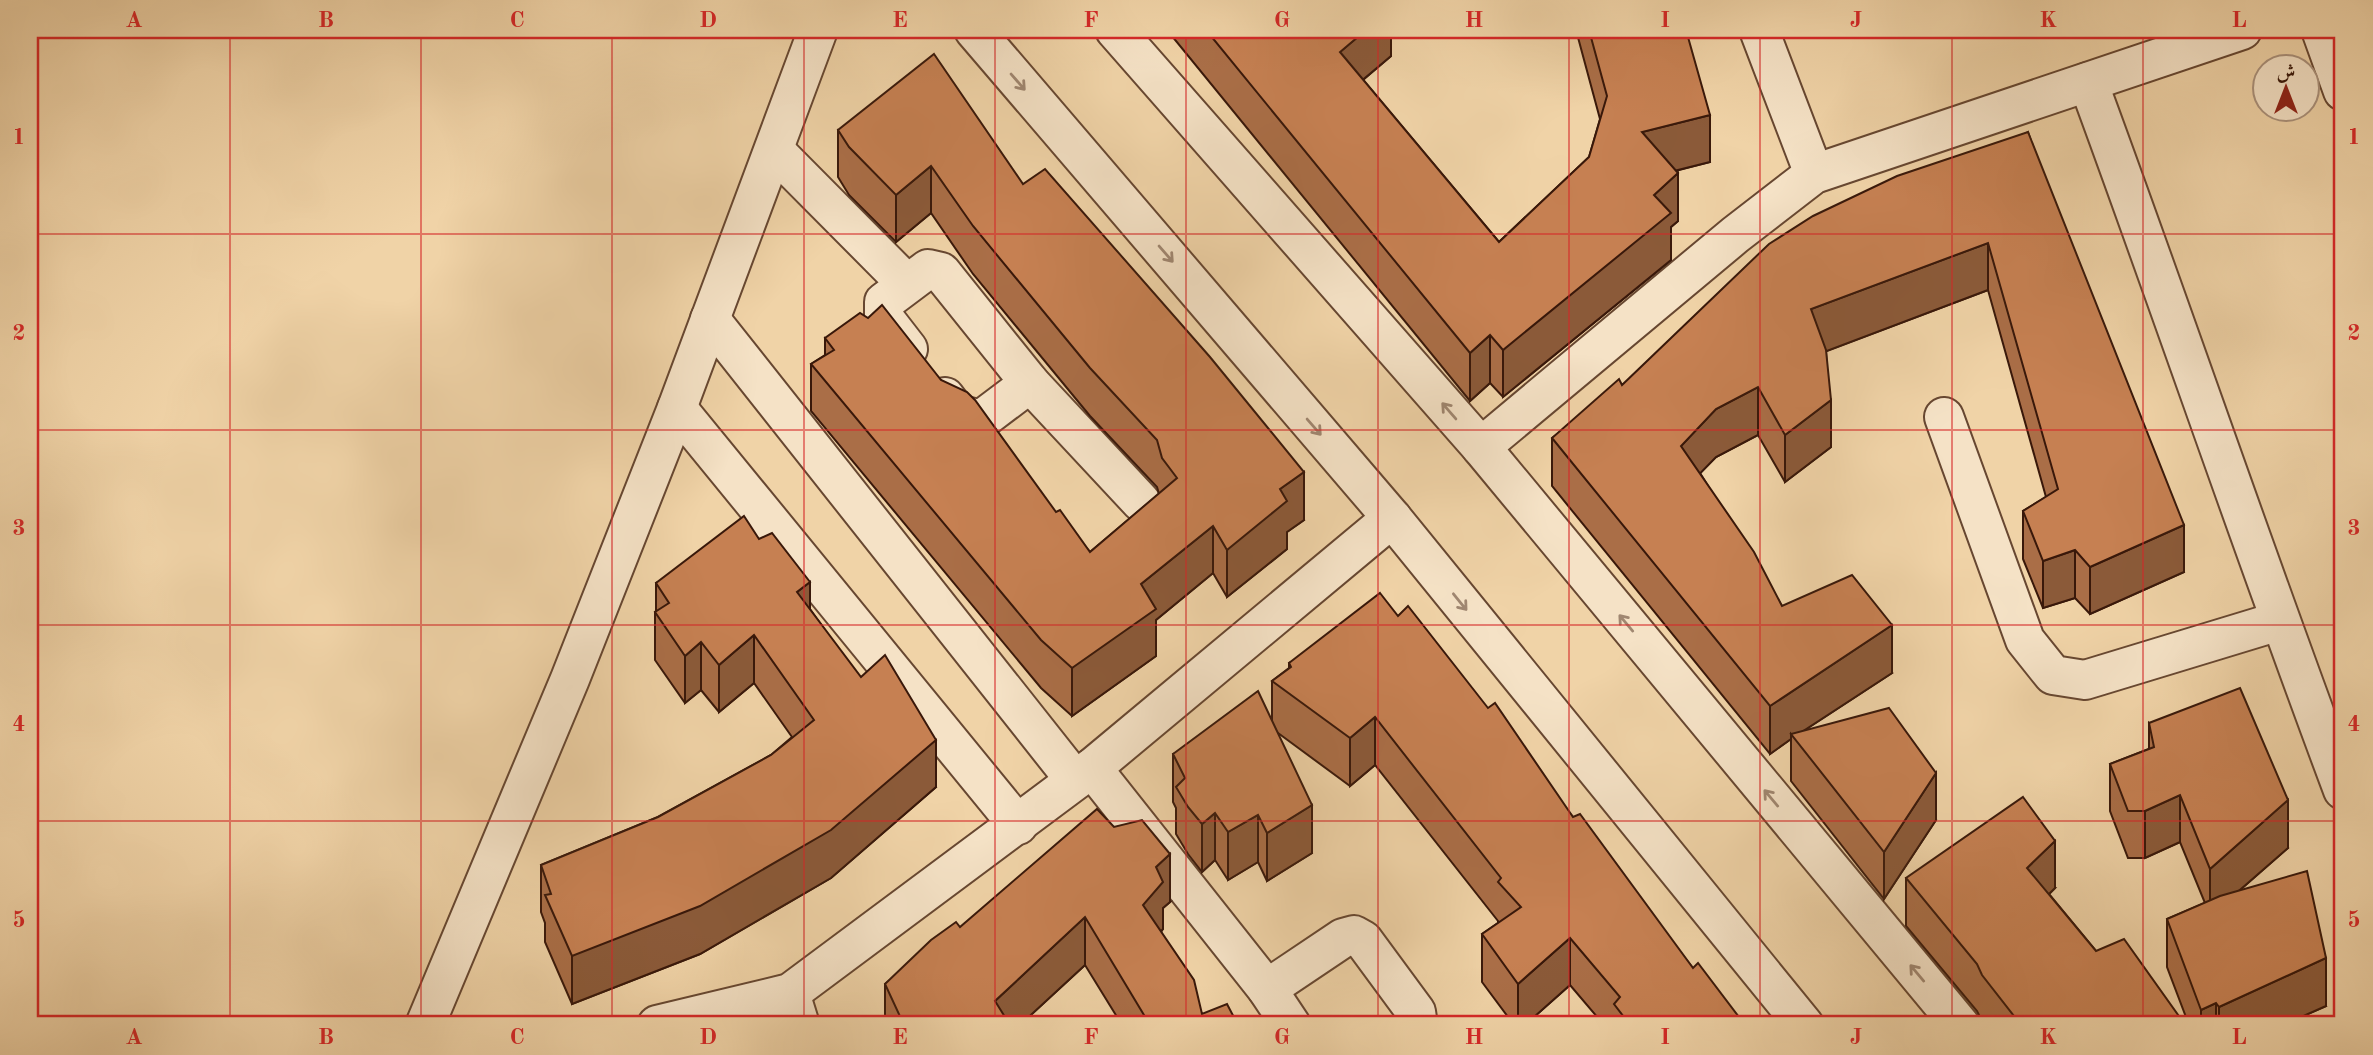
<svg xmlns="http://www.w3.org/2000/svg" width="2373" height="1055" font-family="'Old Standard TT',Amiri,serif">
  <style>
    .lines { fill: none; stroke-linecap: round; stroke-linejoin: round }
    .street-casing { stroke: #674731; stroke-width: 42 }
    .street { stroke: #f5e2c6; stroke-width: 38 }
    .wall { fill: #aa6e47; stroke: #39180a; stroke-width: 2 }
    .shaded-wall { fill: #8b5a39; stroke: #39180a; stroke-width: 2 }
    .building { fill: #c68052; stroke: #39180a; stroke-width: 2 }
    .oneway { stroke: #a08771 }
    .grid { fill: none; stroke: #d62828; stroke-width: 2; stroke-opacity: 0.55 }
    .neatline { fill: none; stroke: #d62828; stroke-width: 2.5 }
    .grid-label { font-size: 23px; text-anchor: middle; font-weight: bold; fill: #d62828 }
  </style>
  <rect width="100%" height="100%" fill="#f0d3a7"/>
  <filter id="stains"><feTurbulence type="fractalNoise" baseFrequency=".00286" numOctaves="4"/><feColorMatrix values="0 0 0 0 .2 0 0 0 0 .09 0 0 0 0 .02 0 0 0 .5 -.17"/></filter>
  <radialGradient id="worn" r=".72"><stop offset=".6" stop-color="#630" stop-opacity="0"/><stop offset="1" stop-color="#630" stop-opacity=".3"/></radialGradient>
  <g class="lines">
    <defs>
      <g id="street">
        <polyline points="974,30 1392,518 1804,1025"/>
        <polyline points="1115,30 1481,447 1960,1025"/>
        <polyline points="1759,30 1814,174"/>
        <polyline points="2321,30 2343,91"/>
        <path d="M2088 82C2175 318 2255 556 2343 790"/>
        <polyline points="774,150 906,283"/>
        <polyline points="710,319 1075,780"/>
        <polyline points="908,349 884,318 884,302 928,269 941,272 1030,383 1141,502"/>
        <polyline points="945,397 958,414 981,420 1030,383"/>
        <polyline points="677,408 1018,825"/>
        <polyline points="1944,417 2025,640 2053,675 2085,680 2279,621"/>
        <polyline points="1481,447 1735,235 1814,174 2242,30"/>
        <polyline points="1092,768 1267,989 1291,1025"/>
        <polyline points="1267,989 1343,938 1354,935 1363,940 1416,1012 1418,1025"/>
        <polyline points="790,993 800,1025"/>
        <polyline points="425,1025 570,679 677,408 818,30"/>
        <polyline points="657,1025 790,993 1092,768 1392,518"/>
      </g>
    </defs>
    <!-- street casing -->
    <use href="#street" class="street-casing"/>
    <!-- street -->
    <use href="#street" class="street"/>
  </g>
  <!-- wall -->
  <g class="wall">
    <polygon points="1167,30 1391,30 1391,56 1363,80 1499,242 1589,157 1600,119 1576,30 1686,30 1710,162 1675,171 1678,221 1671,227 1671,260 1503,397 1490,383 1470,401"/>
    <polygon points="838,130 1023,184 1304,520 1287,532 1287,549 1227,597 1213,573 1156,620 1156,656 1072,716 1041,688 811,411 811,364 825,355 825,338 941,380 1090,552 1159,494 1157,487 1090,416 973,274 931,213 896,242 849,195 838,177"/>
    <polygon points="2028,132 2184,572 2090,614 2075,598 2043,608 2023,559 2023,511 2046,497 1988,290 1826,351 1831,447 1785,482 1758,435 1716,457 1700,473 1782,606 1892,673 1805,730 1936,820 1884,899 1791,781 1791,739 1770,754 1552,486 1552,438 1622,385"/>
    <polygon points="759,539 810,609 936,787 831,878 700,954 572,1004 545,942 545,923 541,912 541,865 658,817 771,755 792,737 754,683 719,712 701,690 685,703 655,660 655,612 656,611 656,583"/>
    <polygon points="1398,616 1573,817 1693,968 1745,1025 1604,1025 1570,985 1525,1025 1514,1025 1482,982 1482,934 1498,923 1498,921 1375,765 1350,786 1278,733 1312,853 1267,881 1258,862 1228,880 1215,860 1202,872 1188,854 1176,834 1176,808 1173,802 1173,754 1272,720 1272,681 1289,668 1289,663"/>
    <polygon points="2149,723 2288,848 2240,890 2326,1006 2283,1025 2189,1025 2167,967 2167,919 2205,903 2180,842 2145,858 2128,858 2110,811 2110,764 2149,749"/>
    <polygon points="1906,878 2055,888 2049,894 2096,951 2181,1025 1984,1025 1977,1011 1906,926"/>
    <polygon points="1170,902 1163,908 1163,929 1161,932 1202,1014 1238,1025 1122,1025 1085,965 1020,1025 885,1025 885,984 960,927"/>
  </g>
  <!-- shaded-wall -->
  <g class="shaded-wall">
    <polygon points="1366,30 1391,30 1391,56 1340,99 1340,52"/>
    <polygon points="1710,115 1710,162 1642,179 1642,132"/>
    <polygon points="931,166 931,213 896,242 896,195"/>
    <polygon points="1678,173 1678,221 1671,227 1671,260 1503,397 1503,350 1654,195"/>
    <polygon points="1988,243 1988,290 1811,357 1811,309"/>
    <polygon points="1490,335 1490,383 1470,401 1470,353"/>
    <polygon points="1758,387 1758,435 1716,457 1681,493 1681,446 1716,409"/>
    <polygon points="1831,400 1831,447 1785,482 1785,435"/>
    <polygon points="1304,472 1304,520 1287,532 1287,549 1227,597 1227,550 1280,489"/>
    <polygon points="2184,525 2184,572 2090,614 2090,567"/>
    <polygon points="1213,526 1213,573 1156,620 1156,656 1072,716 1072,668 1141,584"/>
    <polygon points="2075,550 2075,598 2043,608 2043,561"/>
    <polygon points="810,582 810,629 797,592"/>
    <polygon points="1892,625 1892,673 1794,737 1791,734 1791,739 1770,754 1770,706"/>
    <polygon points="754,635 754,683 719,712 719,665"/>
    <polygon points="701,642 701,690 685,703 685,656"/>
    <polygon points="1375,717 1375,765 1350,786 1350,738"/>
    <polygon points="936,740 936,787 831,878 700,954 572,1004 572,956"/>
    <polygon points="1936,773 1936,820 1884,899 1884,852"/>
    <polygon points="2180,795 2180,842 2145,858 2145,811"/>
    <polygon points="2288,800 2288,848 2210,916 2210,869"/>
    <polygon points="1312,805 1312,853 1267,881 1267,833"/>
    <polygon points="1215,813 1215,860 1202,872 1202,824"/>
    <polygon points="1258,815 1258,862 1228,880 1228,832"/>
    <polygon points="2055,841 2055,888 2027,916 2027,868"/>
    <polygon points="1170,854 1170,902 1163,908 1163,929 1143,953 1143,905 1156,867"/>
    <polygon points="1085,917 1085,965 1020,1025 995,1025 995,1001"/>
    <polygon points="1570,938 1570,985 1525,1025 1518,1025 1518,984"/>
    <polygon points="2326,958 2326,1006 2283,1025 2219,1025 2219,1007"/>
    <polygon points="2216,1003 2216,1025 2201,1025 2201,1010"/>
    <polygon points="2181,1019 2181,1025 2168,1025"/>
  </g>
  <!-- building -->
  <g class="building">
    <polygon points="1206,30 1366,30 1340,52 1499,242 1589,157 1607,96 1589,30 1686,30 1710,115 1642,132 1678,173 1654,195 1671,213 1503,350 1490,335 1470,353"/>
    <polygon points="934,54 1023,184 1045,169 1210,357 1304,472 1280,489 1287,501 1227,550 1213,526 1141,584 1156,609 1072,668 1041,640 811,364 834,350 825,338 860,313 868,318 882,305 941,380 967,392 975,400 1056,512 1060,510 1090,552 1177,478 1162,458 1157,440 1090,368 973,226 931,166 896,195 849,147 838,130"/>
    <polygon points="2028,132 2184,525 2090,567 2075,550 2043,561 2023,511 2058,489 1988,243 1811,309 1826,350 1831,400 1785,435 1758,387 1716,409 1681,446 1754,552 1782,606 1852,575 1892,625 1770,706 1552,438 1619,379 1622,385 1769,244 1813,216 1897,176"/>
    <polygon points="744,516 759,539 772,533 810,582 797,592 861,677 885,655 936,740 831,830 700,906 572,956 545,895 551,894 541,865 658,817 771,755 814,720 754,635 719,665 701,642 685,656 655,612 669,603 656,583"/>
    <polygon points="1380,593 1398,616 1408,606 1488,708 1495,703 1573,817 1580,814 1693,968 1698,963 1745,1025 1630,1025 1614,1004 1620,997 1570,938 1518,984 1482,934 1521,907 1498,882 1501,878 1375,717 1350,738 1272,681 1291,667 1289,663"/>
    <polygon points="2240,688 2288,800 2210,869 2180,795 2145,811 2128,811 2110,764 2154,747 2149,723"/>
    <polygon points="1258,691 1312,805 1267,833 1258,815 1228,832 1215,813 1202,824 1188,807 1176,787 1185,778 1173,754"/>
    <polygon points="1889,708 1936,773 1884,852 1791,734"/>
    <polygon points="2023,797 2055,841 2027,868 2096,951 2124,939 2181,1019 2168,1025 2021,1025 1982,975 1977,964 1906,878"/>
    <polygon points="1097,809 1114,827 1142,820 1170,854 1156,867 1163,882 1143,905 1194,980 1202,1014 1227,1004 1238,1025 1150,1025 1085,917 995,1001 1010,1025 904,1025 885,984 931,940 956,922 960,927"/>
    <polygon points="2307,871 2326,958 2219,1007 2216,1003 2201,1010 2167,919 2220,896"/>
  </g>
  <!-- one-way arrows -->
  <defs><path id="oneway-shaft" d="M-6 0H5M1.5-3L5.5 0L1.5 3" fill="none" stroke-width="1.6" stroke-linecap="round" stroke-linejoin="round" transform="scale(1.75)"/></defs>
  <g class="oneway">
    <use href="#oneway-shaft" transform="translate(1018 82) rotate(49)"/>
    <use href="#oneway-shaft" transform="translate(1166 254) rotate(49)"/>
    <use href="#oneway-shaft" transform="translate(1449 411) rotate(-131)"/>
    <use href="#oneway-shaft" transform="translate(1314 427) rotate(49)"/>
    <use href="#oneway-shaft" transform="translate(1460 602) rotate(51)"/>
    <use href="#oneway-shaft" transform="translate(1626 623) rotate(-130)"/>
    <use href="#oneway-shaft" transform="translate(1771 798) rotate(-130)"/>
    <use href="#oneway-shaft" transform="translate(1917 973) rotate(-130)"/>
  </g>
  <!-- grid -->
  <path class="grid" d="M230 30V1025M421 30V1025M612 30V1025M804 30V1025M995 30V1025M1186 30V1025M1378 30V1025M1569 30V1025M1760 30V1025M1952 30V1025M2143 30V1025M30 234H2343M30 430H2343M30 625H2343M30 821H2343"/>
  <!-- margin -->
  <rect width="2373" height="1055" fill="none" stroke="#f0d3a7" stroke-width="77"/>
  <!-- north arrow -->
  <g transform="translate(2286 88)"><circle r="33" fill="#f5e2c6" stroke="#aa917b" stroke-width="2"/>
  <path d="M0-5L12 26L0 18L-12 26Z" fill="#8f2418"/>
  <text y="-10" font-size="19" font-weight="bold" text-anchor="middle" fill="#39180a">ش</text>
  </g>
  <rect x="38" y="38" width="2296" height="978" class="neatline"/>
  <g class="grid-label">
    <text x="134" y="27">A</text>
    <text x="326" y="27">B</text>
    <text x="517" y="27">C</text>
    <text x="708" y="27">D</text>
    <text x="900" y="27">E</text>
    <text x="1091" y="27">F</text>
    <text x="1282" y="27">G</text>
    <text x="1474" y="27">H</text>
    <text x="1665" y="27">I</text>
    <text x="1856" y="27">J</text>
    <text x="2048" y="27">K</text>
    <text x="2239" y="27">L</text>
    <text x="19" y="144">1</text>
    <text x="2354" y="144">1</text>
    <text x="19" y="340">2</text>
    <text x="2354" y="340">2</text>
    <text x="19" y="535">3</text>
    <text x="2354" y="535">3</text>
    <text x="19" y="731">4</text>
    <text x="2354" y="731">4</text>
    <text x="19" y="927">5</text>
    <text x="2354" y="927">5</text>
    <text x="134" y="1044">A</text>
    <text x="326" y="1044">B</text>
    <text x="517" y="1044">C</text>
    <text x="708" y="1044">D</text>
    <text x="900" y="1044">E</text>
    <text x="1091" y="1044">F</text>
    <text x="1282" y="1044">G</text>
    <text x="1474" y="1044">H</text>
    <text x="1665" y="1044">I</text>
    <text x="1856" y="1044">J</text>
    <text x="2048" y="1044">K</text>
    <text x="2239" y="1044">L</text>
  </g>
  <rect width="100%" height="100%" filter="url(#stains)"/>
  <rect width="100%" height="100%" fill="url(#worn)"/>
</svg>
